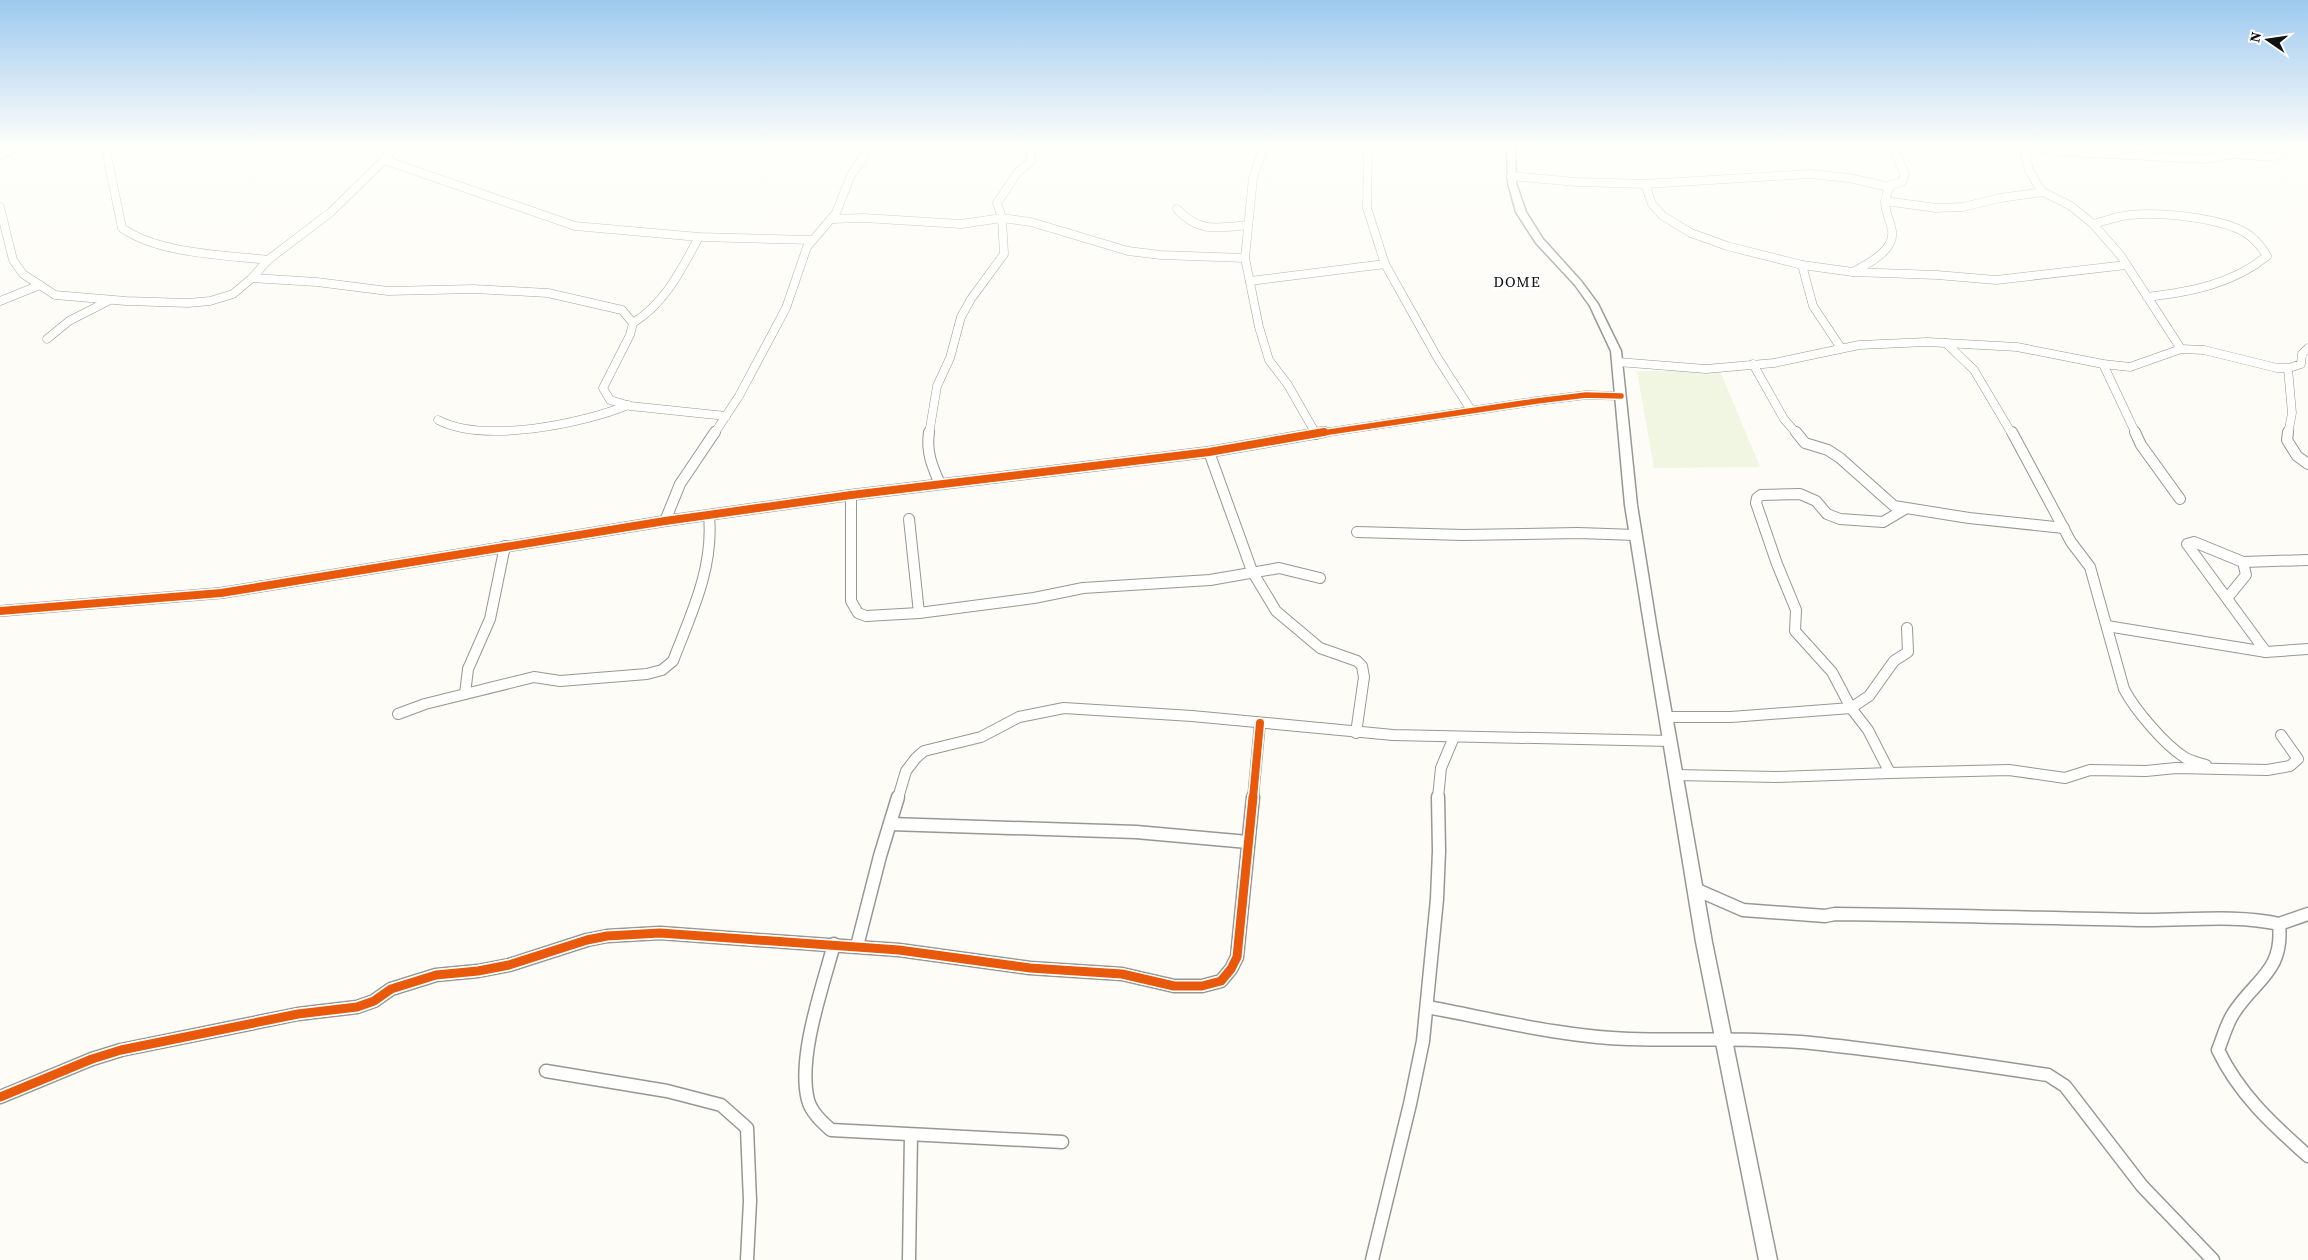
<svg xmlns="http://www.w3.org/2000/svg" width="2308" height="1260" font-family="'Source Serif 4',serif">
  <style>
    .pitch { fill: #f0f6e1 }
    .lines { fill: none; stroke-linecap: round; stroke-linejoin: round }
    .minor-far2-casing { stroke: #979795; stroke-width: 9 }
    .minor-far1-casing { stroke: #979795; stroke-width: 12 }
    .minor-casing { stroke: #979795; stroke-width: 15 }
    .tertiary-casing { stroke: #979795; stroke-width: 3 }
    .minor-far2 { stroke: #fffffe; stroke-width: 8 }
    .minor-far1 { stroke: #fffffe; stroke-width: 10 }
    .minor { stroke: #fffffe; stroke-width: 12 }
    .tertiary { fill: #fffffe; fill-rule: evenodd }
    .cycleway-far2-casing { stroke: #fff; stroke-width: 8 }
    .cycleway-far1-casing { stroke: #fff; stroke-width: 11 }
    .cycleway-casing { stroke: #fff; stroke-width: 12 }
    .cycleway-far2 { stroke: #e8590c; stroke-width: 5.5 }
    .cycleway-far1 { stroke: #e8590c; stroke-width: 8 }
    .cycleway { stroke: #e8590c; stroke-width: 9 }
    .labels { text-anchor: middle; stroke-width: 5; stroke-linejoin: round; paint-order: stroke }
    .far-quarter-label { font-size: 15px; letter-spacing: 1px; fill: #111; stroke: #fff }
  </style>
  <rect width="100%" height="100%" fill="#fdfcf7"/>
  <!-- pitch -->
  <polygon class="pitch" points="1637,371 1720,371 1760,467 1654,468"/>
  <g class="lines">
    <defs>
      <g id="minor-far2">
        <path d="M105 146 122 228C159 254 224 255 268 260"/>
        <polyline points="1264,146 1253,178 1245,258 1259,327 1269,360 1288,385 1316,434"/>
        <polyline points="1368,146 1367,208 1385,264 1437,357 1471,410"/>
        <polyline points="2022,146 2068,152 2206,159 2233,154 2274,157 2297,146"/>
        <polyline points="2023,146 2029,170 2039,187 2043,192 2071,206 2093,224 2121,256 2181,349"/>
        <polyline points="0,156 21,146"/>
        <polyline points="384,160 575,226 699,237 812,240"/>
        <polyline points="1511,176 1577,182 1645,184 1810,174 1849,178 1889,187"/>
        <polyline points="1645,184 1652,204 1663,216 1691,233 1727,246 1802,265 1853,272 1937,275 1996,280 2126,265"/>
        <polyline points="1885,201 1936,208 1963,207 2000,198 2043,192"/>
        <polyline points="0,207 13,260 23,274 55,295 126,301 188,303 210,301 233,294 252,278 268,260 331,212 384,160 395,146"/>
        <path d="M1177 209C1199 233 1217 228 1247 225"/>
        <polyline points="831,219 864,218 961,224 1002,218 1031,222 1128,251 1161,255 1245,258"/>
        <path d="M2093 224C2105 221 2118 216 2130 215 2159 212 2209 217 2236 228 2249 233 2260 244 2267 256 2233 284 2190 292 2147 297"/>
        <polyline points="1802,265 1813,306 1841,348"/>
        <path d="M1853 272C1867 264 1895 251 1892 231 1888 209 1880 210 1890 185L1902 182 1905 174 1892 146"/>
        <polyline points="252,278 317,282 388,291 474,289 548,293 622,310 633,323 630,335 603,388 610,400 630,406 726,416"/>
        <polyline points="1250,281 1385,264"/>
        <polyline points="0,301 40,285"/>
        <path d="M633 323C666 302 681 270 699 237"/>
        <polyline points="47,339 69,321 108,301"/>
        <polyline points="1946,343 1974,370 2012,434"/>
        <polyline points="1618,362 1706,369 1774,363 1859,345 1927,342 2017,347 2103,364 2130,367 2181,349 2204,350 2277,368 2289,368 2301,364 2302,354 2308,348"/>
        <polyline points="1753,364 1784,419 1797,434"/>
        <polyline points="2103,364 2136,434"/>
        <polyline points="2288,369 2292,413 2288,434"/>
        <path d="M438 420C484 444 582 424 628 405"/>
        <polyline points="714,434 739,396 786,308 807,247 836,213 851,175 871,146"/>
        <polyline points="929,434 937,386 950,358 961,317 971,299 1004,254 1002,218 997,203 1018,172 1031,161 1030,146"/>
        <polyline points="1316,434 1537,401 1586,395 1621,396"/>
      </g>
      <g id="minor-far1">
        <path d="M929 432C926 452 932 466 940 484"/>
        <polyline points="1315,432 1316,434"/>
        <polyline points="1796,432 1805,443 1828,450 1840,458 1894,506 1969,518 2064,528"/>
        <path d="M2012 432 2071 542 2090 567 2124 689C2135 710 2164 744 2184 757 2190 761 2199 763 2206 765"/>
        <polyline points="2135,432 2141,445 2180,499"/>
        <polyline points="2288,432 2287,440 2297,456 2308,464"/>
        <polyline points="1209,452 1252,571 1276,611 1320,648 1357,661 1362,666 1364,677 1356,733"/>
        <polyline points="851,495 851,601 858,613 866,616 919,613 1034,598 1083,588 1210,580 1279,568 1320,578"/>
        <polyline points="1905,509 1883,522 1840,519 1827,514 1816,501 1800,494 1761,495 1757,498 1756,503 1777,564 1796,610 1795,631 1832,672 1851,708 1868,730 1890,773 2009,770 2065,778 2090,770 2146,771 2176,768 2267,770 2290,766 2298,759 2281,735"/>
        <polyline points="909,519 919,613"/>
        <polyline points="665,521 680,484 715,432"/>
        <polyline points="1357,532 1463,535 1578,533 1636,535"/>
        <polyline points="2228,597 2246,575 2243,562"/>
        <polyline points="0,611 221,593 665,521 851,495 1209,452 1324,432"/>
        <polyline points="2107,626 2266,652 2308,649"/>
        <polyline points="2266,652 2187,544 2194,542 2243,562 2308,560"/>
        <polyline points="465,694 468,669 490,619 505,546"/>
        <path d="M398 714 425 704 534 677 560 681 647 674 662 670 673 661C691 614 714 568 709 516"/>
        <polyline points="1666,717 1731,717 1851,708 1869,696 1894,661 1908,652 1907,628"/>
        <polyline points="1675,775 1776,777 1890,773"/>
        <polyline points="898,798 906,771 916,758 924,751 981,737 1019,717 1064,708 1192,716 1393,735 1670,741"/>
        <polyline points="1253,798 1260,723"/>
        <polyline points="1438,798 1441,768 1454,737"/>
      </g>
      <g id="minor">
        <polyline points="890,824 1136,832 1248,842"/>
        <path d="M1695 889 1743 910 1825 916 1835 914C1936 915 2038 918 2139 920 2183 921 2236 914 2279 924 2284 972 2255 979 2233 1014 2226 1025 2223 1038 2218 1050 2239 1094 2272 1124 2308 1156"/>
        <polyline points="2279,924 2308,914"/>
        <path d="M834 944C823 986 797 1057 808 1100 811 1112 822 1122 831 1130L1062 1142"/>
        <polyline points="857,946 880,856 898,797"/>
        <path d="M1427 1007C1493 1019 1562 1037 1629 1039 1690 1041 1750 1037 1811 1043 1890 1051 1969 1063 2048 1075L2065 1086 2142 1186 2213 1260"/>
        <polyline points="546,1071 667,1091 721,1105 747,1128 750,1201 747,1260"/>
        <polyline points="0,1097 92,1059 121,1050 298,1014 357,1007 374,1001 391,989 436,975 478,971 509,965 587,940 607,936 660,933 899,950 1030,968 1122,974 1174,986 1202,986 1221,981 1231,969 1237,957 1253,797"/>
        <polyline points="909,1260 911,1135"/>
        <polyline points="1372,1260 1410,1104 1423,1041 1437,899 1439,851 1438,797"/>
      </g>
      <polygon id="tertiary" points="1507,146 1515,146 1516,183 1526,212 1543,239 1581,281 1598,304 1621,351 1637,505 1657,630 1712,942 1777,1260 1759,1260 1696,942 1645,630 1625,505 1611,351 1590,306 1575,285 1536,243 1516,212 1508,183"/>
    </defs>
    <!-- minor-far2 casing -->
    <use href="#minor-far2" class="minor-far2-casing"/>
    <!-- minor-far1 casing -->
    <use href="#minor-far1" class="minor-far1-casing"/>
    <!-- minor casing -->
    <use href="#minor" class="minor-casing"/>
    <!-- tertiary casing -->
    <use href="#tertiary" class="tertiary-casing"/>
    <!-- minor-far2 -->
    <use href="#minor-far2" class="minor-far2"/>
    <!-- minor-far1 -->
    <use href="#minor-far1" class="minor-far1"/>
    <!-- minor -->
    <use href="#minor" class="minor"/>
    <!-- tertiary -->
    <use href="#tertiary" class="tertiary"/>
    <defs>
      <polyline id="cycleway-far2" points="1316,434 1537,401 1586,395 1621,396"/>
      <g id="cycleway-far1">
        <polyline points="0,611 221,593 665,521 851,495 1209,452 1324,432"/>
        <polyline points="1253,798 1260,723"/>
      </g>
      <polyline id="cycleway" points="0,1097 92,1059 121,1050 298,1014 357,1007 374,1001 391,989 436,975 478,971 509,965 587,940 607,936 660,933 899,950 1030,968 1122,974 1174,986 1202,986 1221,981 1231,969 1237,957 1253,797"/>
    </defs>
    <!-- cycleway-far2 casing -->
    <use href="#cycleway-far2" class="cycleway-far2-casing"/>
    <!-- cycleway-far1 casing -->
    <use href="#cycleway-far1" class="cycleway-far1-casing"/>
    <!-- cycleway casing -->
    <use href="#cycleway" class="cycleway-casing"/>
    <!-- cycleway-far2 -->
    <use href="#cycleway-far2" class="cycleway-far2"/>
    <!-- cycleway-far1 -->
    <use href="#cycleway-far1" class="cycleway-far1"/>
    <!-- cycleway -->
    <use href="#cycleway" class="cycleway"/>
  </g>
  <!-- sky -->
  <linearGradient id="sky" x2="0" y2="1"><stop stop-color="#9dc9ee"/><stop offset="0.45" stop-color="#fefefb"/><stop offset="1" stop-color="#fefefb" stop-opacity="0"/></linearGradient>
  <rect width="2308" height="323" fill="url(#sky)"/>
  <g class="labels">
    <!-- far-quarter labels -->
    <g class="far-quarter-label">
      <text x="1517" y="287">DOME</text>
    </g>
  </g>
  <!-- north arrow -->
  <g transform="translate(2268 40) rotate(283)" stroke="#ffffff" stroke-width="4" paint-order="stroke">
  <path d="M0-4L9 19L0 12L-9 19Z" fill="#111111"/>
  <text y="-8" font-size="14" font-weight="bold" text-anchor="middle" fill="#111111">N</text>
  </g>
</svg>
